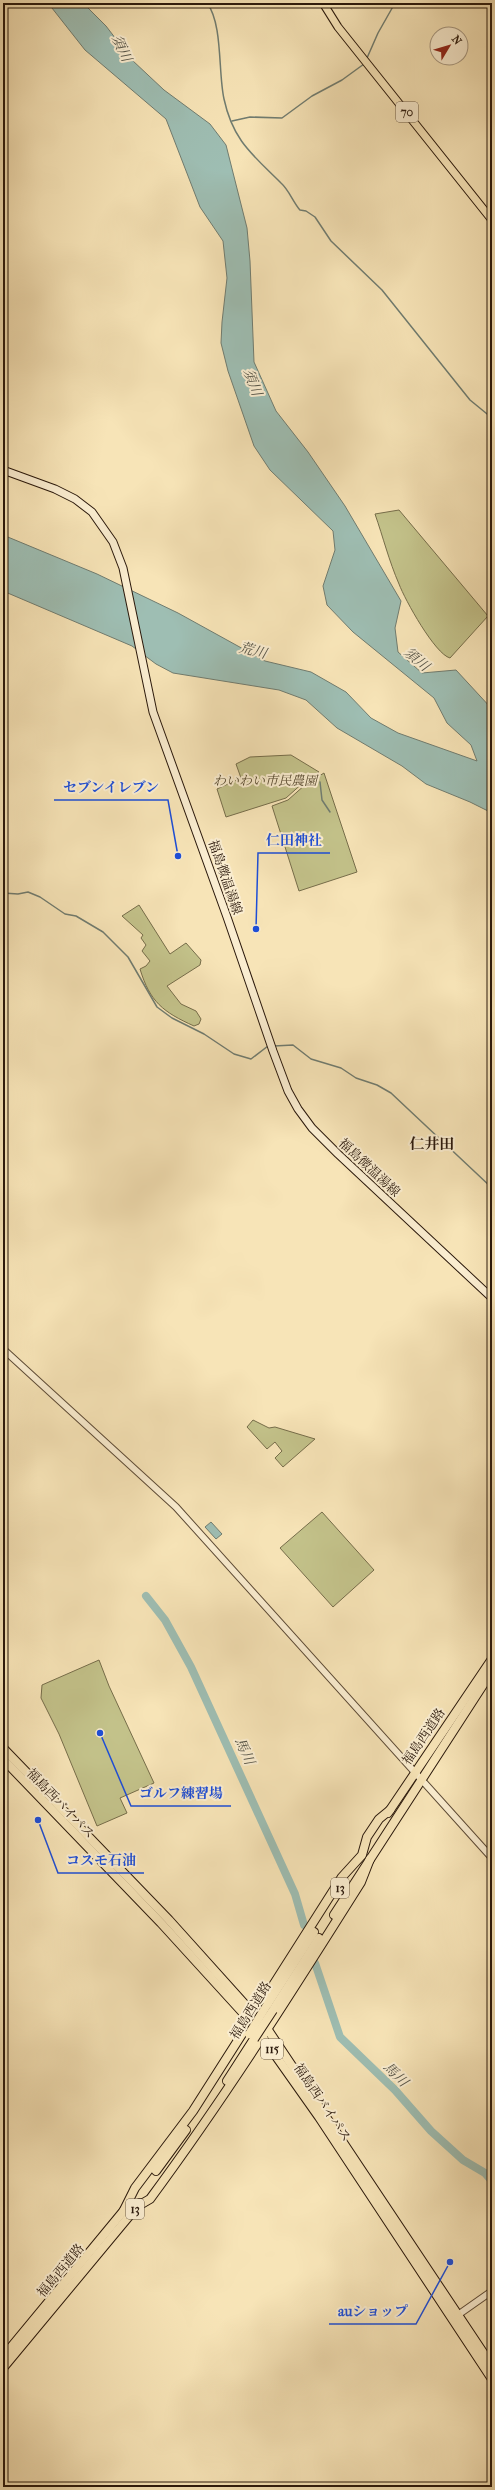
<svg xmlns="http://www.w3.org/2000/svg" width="495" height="2490" font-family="'IM FELL French Canon','Noto Serif JP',serif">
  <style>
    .green { fill: #c3c28a; stroke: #766d4a }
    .water { fill: #9ebeb3; stroke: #707c70 }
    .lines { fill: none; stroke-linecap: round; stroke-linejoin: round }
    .stream { stroke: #707c70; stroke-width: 1.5 }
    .river { stroke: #9ebeb3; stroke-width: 8 }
    .tertiary-casing { stroke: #5d4b36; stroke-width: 8 }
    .secondary-casing { stroke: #2a180b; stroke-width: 9 }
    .primary-casing { stroke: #2a180b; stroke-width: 9 }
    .trunk-casing { stroke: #2a180b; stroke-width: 10 }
    .tertiary { stroke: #faedd0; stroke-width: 6 }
    .secondary { stroke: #faedd0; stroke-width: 7 }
    .primary { stroke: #f7e4b7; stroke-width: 7 }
    .trunk { stroke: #f7e4b7; stroke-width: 8 }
    .trunk-bridge-casing { stroke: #2a180b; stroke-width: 10; stroke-linecap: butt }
    .trunk-bridge { stroke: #f7e4b7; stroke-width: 8 }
    .labels { text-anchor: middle; stroke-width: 4; stroke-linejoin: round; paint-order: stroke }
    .shield { fill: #faedd0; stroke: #685846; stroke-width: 1 }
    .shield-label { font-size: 12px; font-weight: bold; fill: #2a180b }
    .park-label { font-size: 13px; font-style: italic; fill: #584b31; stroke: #faedd0 }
    .street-label { font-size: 13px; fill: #2a180b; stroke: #faedd0 }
    .water-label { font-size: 14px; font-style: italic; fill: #535246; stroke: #faedd0 }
    .quarter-label { font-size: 15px; font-weight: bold; fill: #2a180b; stroke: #faedd0 }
    .leader { fill: none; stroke: #1d4ed8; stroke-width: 1.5 }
    .callout-dot { fill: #1d4ed8; stroke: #faedd0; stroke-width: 1.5 }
    .callout-label { font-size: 14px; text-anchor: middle; font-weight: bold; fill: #1d4ed8; stroke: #faedd0; stroke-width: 4; stroke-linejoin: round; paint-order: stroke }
  </style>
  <rect width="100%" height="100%" fill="#f7e4b7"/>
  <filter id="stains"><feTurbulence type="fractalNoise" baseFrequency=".005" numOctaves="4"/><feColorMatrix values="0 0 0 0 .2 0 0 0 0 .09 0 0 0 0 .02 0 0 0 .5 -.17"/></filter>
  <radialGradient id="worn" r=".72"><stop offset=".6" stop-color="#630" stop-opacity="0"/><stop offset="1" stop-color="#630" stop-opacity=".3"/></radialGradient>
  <!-- green -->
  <g class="green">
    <path d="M399 510 488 616 450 658C435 654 405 600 399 584 389 561 383 537 375 514Z"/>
    <polygon points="291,755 319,772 305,781 286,798 226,817 217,789 241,778 236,764 250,757"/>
    <polygon points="324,773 357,872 299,891 272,806 288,800 306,784"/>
    <path d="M139 905 170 954 186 943 201 960 200 965 167 986 181 1004 196 1011 201 1019 199 1024 194 1026C163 1012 150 1002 140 969L146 966 150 961 142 951 146 945 141 938 143 935 122 916Z"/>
    <polygon points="253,1420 269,1428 275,1427 315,1439 283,1467 275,1458 282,1451 275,1442 267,1449 247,1427"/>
    <polygon points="322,1512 374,1570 333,1607 280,1548"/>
    <polygon points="99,1660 109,1686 154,1783 120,1798 127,1813 97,1826 59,1734 41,1698 42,1685"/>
  </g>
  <!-- water -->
  <g class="water">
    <polygon points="48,3 83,3 106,26 132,60 164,90 210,124 226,145 247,228 250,261 254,362 276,411 308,452 345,506 401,601 395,628 398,652 422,673 456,670 492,709 492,813 470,802 426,784 402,766 337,728 306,700 279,690 173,673 156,664 132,646 3,591 3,535 97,574 178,613 265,661 311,672 346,692 371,718 398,733 477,761 471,745 447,723 434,698 353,632 327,605 323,586 335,550 333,531 270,470 254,446 228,371 221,343 222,322 227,278 223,241 200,207 166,119 85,50"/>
    <polygon points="211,1522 222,1534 216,1539 205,1527"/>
  </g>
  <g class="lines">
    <!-- stream -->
    <g class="stream">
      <path d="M207 3C223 24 218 73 224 99 233 141 253 155 281 183 289 190 293 202 300 210L306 211 315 217 331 241 382 290 470 400 492 418"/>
      <polyline points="367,58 378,33 395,3"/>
      <polyline points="232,121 250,117 282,118 312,96 342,80 364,64"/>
      <polyline points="320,782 322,800 330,812"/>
      <polyline points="3,893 18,894 28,892 40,897 65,914 76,916 103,932 128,957 157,1007 172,1018 204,1034 234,1054 251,1059 268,1046"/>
      <polyline points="274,1046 293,1045 311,1059 341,1068 356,1078 377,1085 391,1093 492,1188"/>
    </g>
    <!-- river -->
    <g class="river">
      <polyline points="146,1596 165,1620 191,1667 295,1894 304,1925"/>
      <polyline points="315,1963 340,2037 395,2090 431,2131 463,2160 485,2173 492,2181"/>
    </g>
    <defs>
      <g id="tertiary">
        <polyline points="3,1349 176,1507 492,1858"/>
        <polyline points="455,2317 492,2291"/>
      </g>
      <polyline id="secondary" points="3,470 55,489 75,499 92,512 113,542 123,568 153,712 227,917 273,1051 288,1091 298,1109 312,1128 338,1154 492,1298"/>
      <polyline id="primary" points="323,3 338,27 492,220"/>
      <g id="trunk">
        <polyline points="3,1748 169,1920 268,2030 492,2366"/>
        <polyline points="3,1759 161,1923 254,2025 319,2117 492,2379"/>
        <polyline points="388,1813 492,1659"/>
        <polyline points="334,1915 492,1671"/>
        <polyline points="267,2005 314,1932"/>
        <polyline points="273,2010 319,1938"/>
        <polyline points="227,2081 254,2039"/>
        <polyline points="156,2171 186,2130"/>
        <path d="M138 2206 150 2199C226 2096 293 1990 361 1882L370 1859"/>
        <polyline points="123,2212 135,2188 193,2111 342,1877 362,1855 367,1837 379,1819 390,1810"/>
        <polyline points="3,2357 126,2208"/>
        <polyline points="3,2368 140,2203"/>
      </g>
    </defs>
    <!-- tertiary casing -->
    <use href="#tertiary" class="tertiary-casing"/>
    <!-- secondary casing -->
    <use href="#secondary" class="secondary-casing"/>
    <!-- primary casing -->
    <use href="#primary" class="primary-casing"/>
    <!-- trunk casing -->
    <use href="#trunk" class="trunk-casing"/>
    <!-- tertiary -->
    <use href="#tertiary" class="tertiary"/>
    <!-- secondary -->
    <use href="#secondary" class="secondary"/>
    <!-- primary -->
    <use href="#primary" class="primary"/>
    <!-- trunk -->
    <use href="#trunk" class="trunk"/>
    <defs>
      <g id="trunk-bridge">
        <polyline points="249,2034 267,2005"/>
        <polyline points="254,2039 273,2010"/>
      </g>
    </defs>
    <!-- trunk-bridge casing -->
    <use href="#trunk-bridge" class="trunk-bridge-casing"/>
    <!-- trunk-bridge -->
    <use href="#trunk-bridge" class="trunk-bridge"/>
  </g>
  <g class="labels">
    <!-- shield labels -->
    <g class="shield">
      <rect x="396" y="102" width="22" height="20" rx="3"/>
      <rect x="331" y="1878" width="18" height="20" rx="3"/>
      <rect x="261" y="2039" width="22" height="20" rx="3"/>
      <rect x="126" y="2199" width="18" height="20" rx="3"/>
    </g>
    <g class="shield-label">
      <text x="407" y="116">70</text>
      <text x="340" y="1892">13</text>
      <text x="272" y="2053">115</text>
      <text x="135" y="2213">13</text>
    </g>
    <!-- park labels -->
    <g class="park-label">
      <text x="265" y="785">わいわい市民農園</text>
    </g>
    <!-- street labels -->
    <g class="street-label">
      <text transform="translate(226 877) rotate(71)" y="5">福島微温湯線</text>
      <text transform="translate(370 1167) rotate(43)" y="5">福島微温湯線</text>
      <text transform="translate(423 1736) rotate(-56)" y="5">福島西道路</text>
      <text transform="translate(61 1803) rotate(46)" y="5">福島西バイパス</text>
      <text transform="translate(250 2010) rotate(-58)" y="5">福島西道路</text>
      <text transform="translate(323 2102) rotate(56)" y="5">福島西バイパス</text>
      <text transform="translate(60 2270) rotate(-50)" y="5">福島西道路</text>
    </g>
    <!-- water labels -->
    <g class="water-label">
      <text transform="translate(122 48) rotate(65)" y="5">須川</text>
      <text transform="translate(253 382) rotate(69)" y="5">須川</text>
      <text transform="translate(253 650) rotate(15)" y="5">荒川</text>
      <text transform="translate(417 659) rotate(40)" y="5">須川</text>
      <text transform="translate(245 1751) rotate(66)" y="5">馬川</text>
      <text transform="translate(396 2074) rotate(45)" y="5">馬川</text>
    </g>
    <!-- quarter labels -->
    <g class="quarter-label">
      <text x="432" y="1149">仁井田</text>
    </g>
  </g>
  <!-- callouts -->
  <path class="leader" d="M178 856L168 800H54M256 929L258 853H330M100 1733L131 1806H231M38 1820L58 1873H144M450 2262L416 2324H329"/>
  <g class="callout-dot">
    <circle cx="178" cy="856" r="4"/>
    <circle cx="256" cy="929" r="4"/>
    <circle cx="100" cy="1733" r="4"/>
    <circle cx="38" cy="1820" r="4"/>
    <circle cx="450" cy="2262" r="4"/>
  </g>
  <g class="callout-label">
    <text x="111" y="792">セブンイレブン</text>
    <text x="294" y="845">仁田神社</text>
    <text x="181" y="1798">ゴルフ練習場</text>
    <text x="101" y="1865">コスモ石油</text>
    <text x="373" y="2316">auショップ</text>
  </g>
  <!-- margin -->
  <rect width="495" height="2490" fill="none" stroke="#f7e4b7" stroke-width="16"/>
  <rect x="4" y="4" width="487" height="2482" fill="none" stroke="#2a180b" stroke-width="2"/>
  <rect x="8" y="8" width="479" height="2474" fill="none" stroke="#2a180b"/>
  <!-- north arrow -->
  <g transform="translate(449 46) rotate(52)"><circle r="19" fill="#faedd0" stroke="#a79881"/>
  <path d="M0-3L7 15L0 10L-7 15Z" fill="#8f2418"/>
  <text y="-6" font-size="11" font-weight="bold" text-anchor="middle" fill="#2a180b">N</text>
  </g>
  <rect width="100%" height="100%" filter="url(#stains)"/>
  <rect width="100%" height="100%" fill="url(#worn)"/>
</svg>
